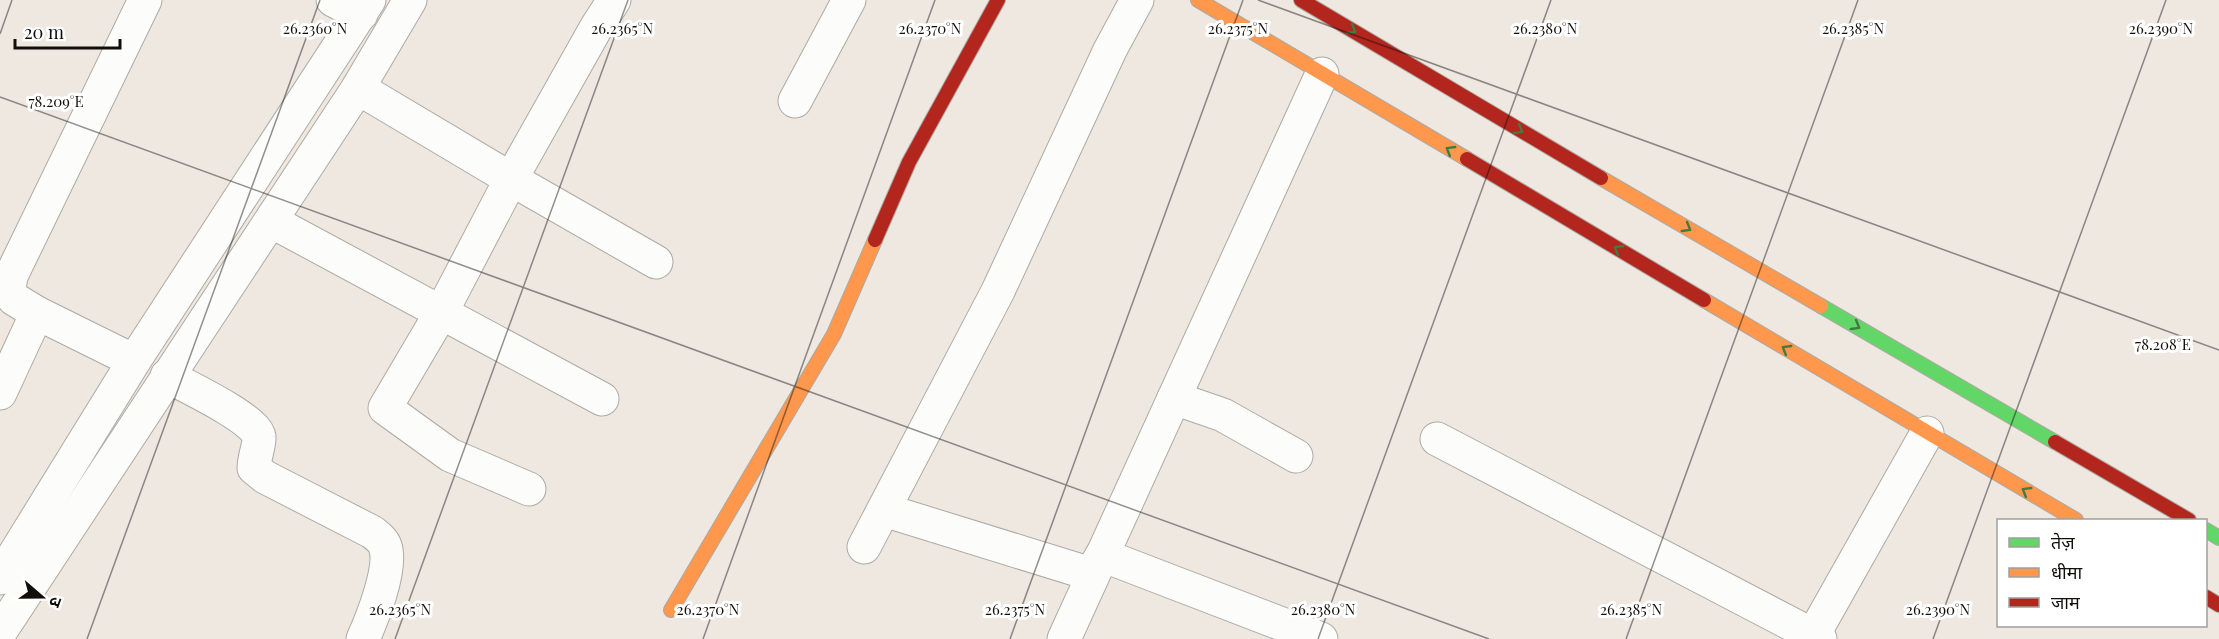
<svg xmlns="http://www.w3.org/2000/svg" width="2219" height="639" font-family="'Playfair Display','Noto Sans Devanagari',serif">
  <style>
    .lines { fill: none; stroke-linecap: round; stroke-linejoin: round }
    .street-casing { stroke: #aea9a3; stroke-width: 35 }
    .fast-casing { stroke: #aea9a3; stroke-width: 16 }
    .slow-casing { stroke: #aea9a3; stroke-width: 16 }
    .jam-casing { stroke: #aea9a3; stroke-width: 16 }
    .street { stroke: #fcfcfa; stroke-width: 33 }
    .fast { stroke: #63d668; stroke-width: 14 }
    .slow { stroke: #ff974d; stroke-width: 14 }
    .jam { stroke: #b3261e; stroke-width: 14 }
    .oneway { stroke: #3f7c3e }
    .ticks { fill: none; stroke: #120e0a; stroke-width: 1.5; stroke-opacity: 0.45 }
    .ticks-label { font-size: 15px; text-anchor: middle; fill: #120e0a; stroke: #fff; stroke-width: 6; stroke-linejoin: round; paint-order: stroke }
  </style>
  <rect width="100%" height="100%" fill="#eee8e1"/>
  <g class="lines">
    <defs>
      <g id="street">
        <polyline points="333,0 361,14"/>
        <polyline points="410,0 358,88 511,179 596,28 614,0"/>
        <polyline points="795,101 849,0"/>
        <polyline points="271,221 602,399"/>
        <polyline points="134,361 37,313 14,299 9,290 11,276 145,0"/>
        <path d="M167 376C184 385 258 420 259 437 260 443 254 458 254 468L265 477 372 532C377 536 383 540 385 546 393 567 372 619 363 639"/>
        <polyline points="0,393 37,313"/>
        <polyline points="1174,398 1223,415 1296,456"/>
        <polyline points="1437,439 1820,639"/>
        <polyline points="529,489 450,455 385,408 441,313 511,179 656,262"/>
        <polyline points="884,510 1091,574 1102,555 1321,639"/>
        <polyline points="864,547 998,291 1110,50 1137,0"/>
        <polyline points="0,578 134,361 369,0"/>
        <polyline points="0,632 358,88"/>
        <polyline points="1064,639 1322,74"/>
        <polyline points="1811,639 1927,433"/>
      </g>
      <g id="fast">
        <polyline points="1821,306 2055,442"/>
        <polyline points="2206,530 2219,538"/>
      </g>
      <g id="slow">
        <polyline points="1198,0 1467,159"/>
        <polyline points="1601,178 1821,306"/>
        <polyline points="1704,300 2076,520"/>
        <polyline points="671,610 834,334 875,240"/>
      </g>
      <g id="jam">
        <polyline points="1301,0 1601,178"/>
        <polyline points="1467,159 1704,300"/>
        <polyline points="875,240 909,162 998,0"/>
        <polyline points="2055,442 2189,520"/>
        <polyline points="2206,597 2219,605"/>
      </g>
    </defs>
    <!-- street casing -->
    <use href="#street" class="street-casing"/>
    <!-- fast casing -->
    <use href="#fast" class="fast-casing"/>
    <!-- slow casing -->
    <use href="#slow" class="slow-casing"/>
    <!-- jam casing -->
    <use href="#jam" class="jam-casing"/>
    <!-- street -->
    <use href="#street" class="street"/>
    <!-- fast -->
    <use href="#fast" class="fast"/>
    <!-- slow -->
    <use href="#slow" class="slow"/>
    <!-- jam -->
    <use href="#jam" class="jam"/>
  </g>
  <!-- one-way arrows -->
  <defs><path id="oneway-chevron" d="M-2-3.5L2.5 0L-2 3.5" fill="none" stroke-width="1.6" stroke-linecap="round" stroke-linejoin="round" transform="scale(1.5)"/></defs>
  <g class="oneway">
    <use href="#oneway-chevron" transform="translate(1352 30) rotate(31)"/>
    <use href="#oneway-chevron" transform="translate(1519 130) rotate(31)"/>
    <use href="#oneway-chevron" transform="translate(1450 150) rotate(-149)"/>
    <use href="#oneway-chevron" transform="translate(1687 228) rotate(30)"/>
    <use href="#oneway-chevron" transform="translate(1618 249) rotate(-149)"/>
    <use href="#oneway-chevron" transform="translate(1856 326) rotate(30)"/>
    <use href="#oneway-chevron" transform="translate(1786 349) rotate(-149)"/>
    <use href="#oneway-chevron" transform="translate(2026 491) rotate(-149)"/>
  </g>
  <!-- ticks -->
  <path class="ticks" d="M1258 0 2219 350M0 34 12 0M0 97 1489 639M87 639 320 0M395 639 628 0M703 639 935 0M1010 639 1243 0M1318 639 1551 0M1626 639 1858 0M1933 639 2166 0"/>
  <g class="ticks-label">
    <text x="315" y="34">26.2360°N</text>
    <text x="622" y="34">26.2365°N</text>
    <text x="930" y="34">26.2370°N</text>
    <text x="1238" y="34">26.2375°N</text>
    <text x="1545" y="34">26.2380°N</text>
    <text x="1853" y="34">26.2385°N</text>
    <text x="2161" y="34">26.2390°N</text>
    <text x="56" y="107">78.209°E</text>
    <text x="2163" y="350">78.208°E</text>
    <text x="400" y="615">26.2365°N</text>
    <text x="708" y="615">26.2370°N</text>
    <text x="1015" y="615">26.2375°N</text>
    <text x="1323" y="615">26.2380°N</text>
    <text x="1631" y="615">26.2385°N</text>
    <text x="1938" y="615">26.2390°N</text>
  </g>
  <!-- legend -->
  <rect x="1997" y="519" width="210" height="108" fill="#ffffff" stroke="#a09f9d" stroke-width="1.5"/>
  <rect x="2009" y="538" width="30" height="9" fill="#63d668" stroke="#a09f9d" stroke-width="1.5"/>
  <text x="2051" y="549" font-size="18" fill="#120e0a">तेज़</text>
  <rect x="2009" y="568" width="30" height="9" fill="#ff974d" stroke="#a09f9d" stroke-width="1.5"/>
  <text x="2051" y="579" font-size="18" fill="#120e0a">धीमा</text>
  <rect x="2009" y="598" width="30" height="9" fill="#b3261e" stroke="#a09f9d" stroke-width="1.5"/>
  <text x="2051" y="609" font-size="18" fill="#120e0a">जाम</text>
  <!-- north arrow -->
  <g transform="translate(42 597) rotate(110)" stroke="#ffffff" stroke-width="4.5" paint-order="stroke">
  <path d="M0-4.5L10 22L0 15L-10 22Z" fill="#120e0a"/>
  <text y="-9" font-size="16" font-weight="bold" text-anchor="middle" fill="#120e0a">उ</text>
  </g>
  <!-- scale -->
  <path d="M15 39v9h105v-9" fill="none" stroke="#120e0a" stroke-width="3"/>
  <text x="24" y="39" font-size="18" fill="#120e0a" stroke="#ffffff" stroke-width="4.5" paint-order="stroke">20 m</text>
</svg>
